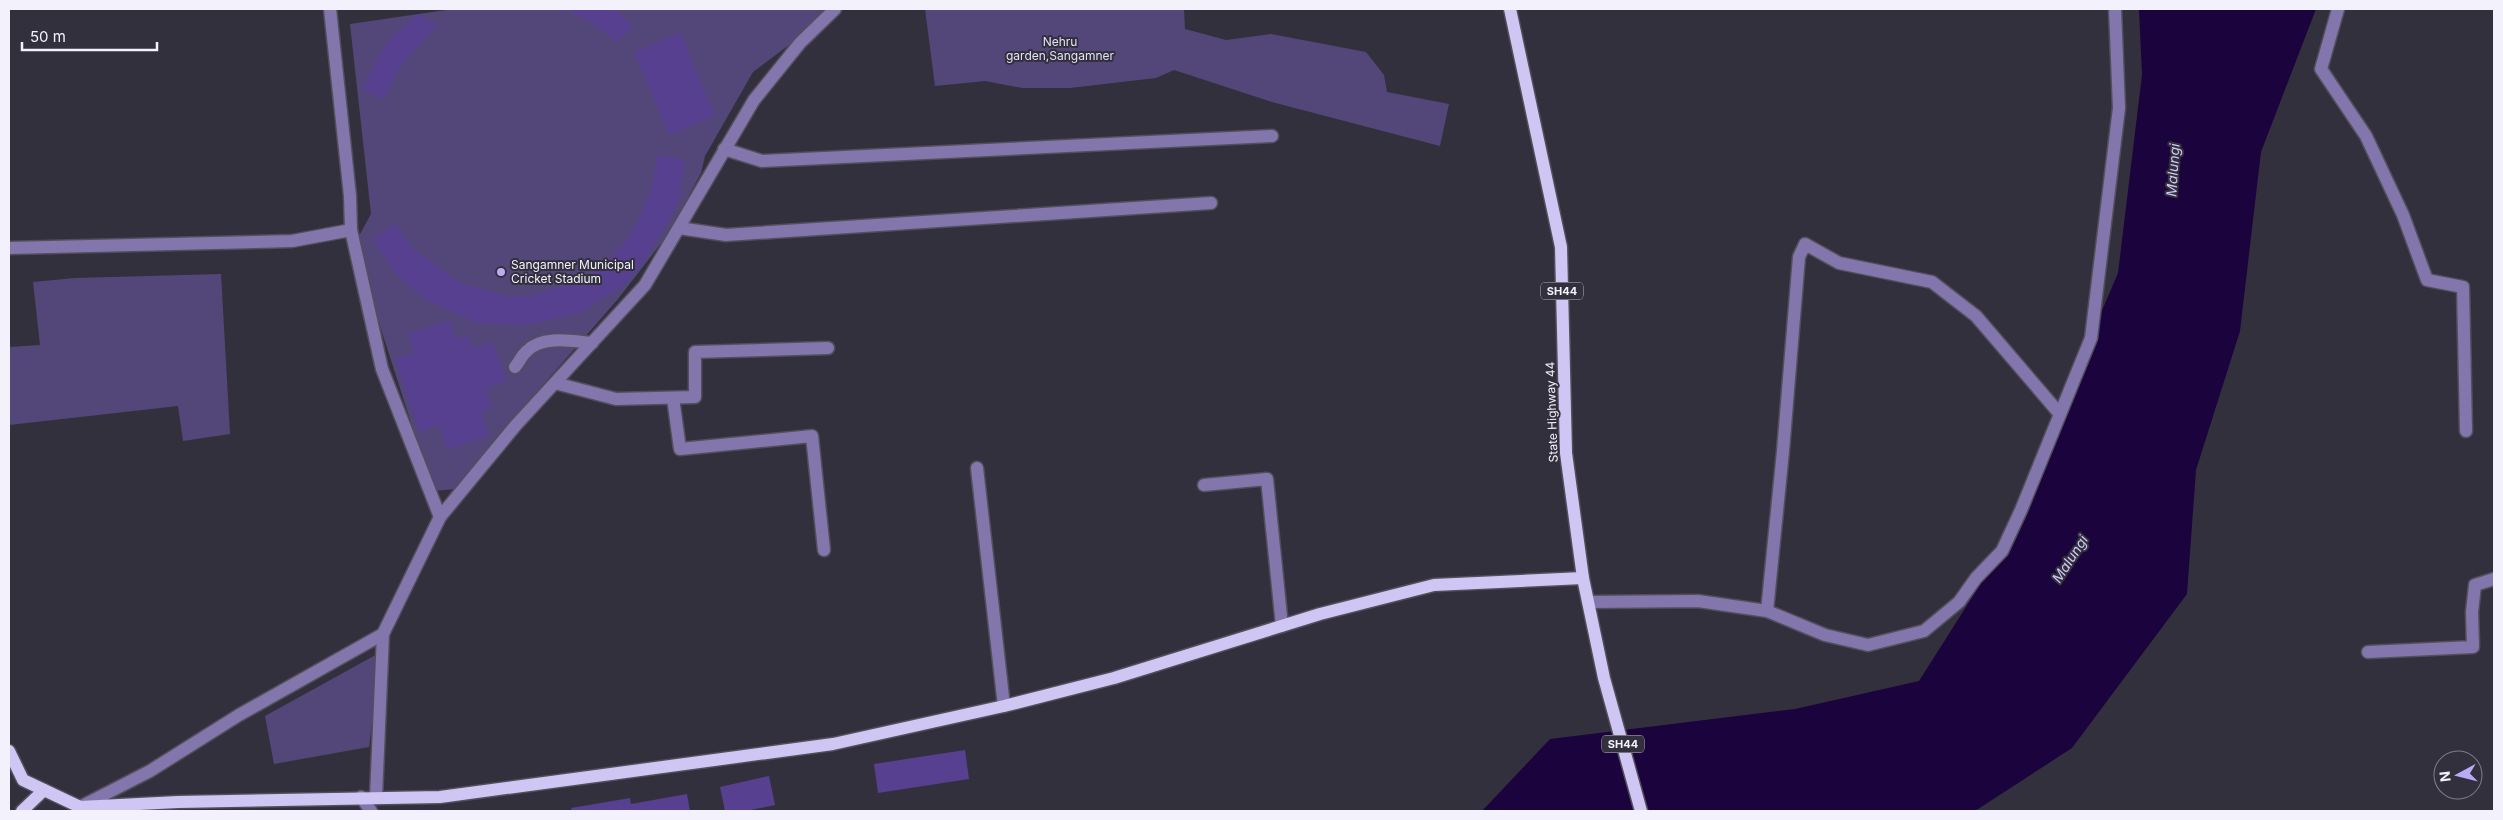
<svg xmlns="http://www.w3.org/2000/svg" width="2503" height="820" font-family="Inter,sans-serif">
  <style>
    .green { fill: #534779 }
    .water { fill: #1b033d }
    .building { fill: #57408f }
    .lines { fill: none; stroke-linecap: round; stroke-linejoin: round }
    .minor-casing { stroke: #524f5c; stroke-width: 15 }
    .major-casing { stroke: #524f5c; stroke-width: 15 }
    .minor { stroke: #8276ad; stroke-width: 12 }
    .major { stroke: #cfc6f3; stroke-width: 12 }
    .poi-dot { fill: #bbaaf6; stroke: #33303e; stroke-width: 2 }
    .labels { text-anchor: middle; stroke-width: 4; stroke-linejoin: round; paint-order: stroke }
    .shield { fill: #33303e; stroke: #b9b7c2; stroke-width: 1 }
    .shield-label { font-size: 11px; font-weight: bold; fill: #f3f1fb }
    .park-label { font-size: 12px; fill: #e4e0f7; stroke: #33303e }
    .poi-label { font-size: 12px; fill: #f3f1fb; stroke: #33303e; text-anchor: start }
    .street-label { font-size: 12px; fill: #f3f1fb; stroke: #33303e }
    .water-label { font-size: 14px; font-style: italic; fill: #d2c9f6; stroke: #33303e }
  </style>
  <rect width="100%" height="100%" fill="#33303e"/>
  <!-- green -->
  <g class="green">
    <polygon points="453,9 837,9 753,72 705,156 701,173 669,233 618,299 501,433 456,489 433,491 354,245 371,214 350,24"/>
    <polygon points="925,9 1184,9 1185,29 1226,40 1271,34 1366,52 1384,75 1387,92 1449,104 1440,146 1272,102 1174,70 1156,78 1070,88 1022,88 985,81 935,86"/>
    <polygon points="221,274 230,434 183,441 178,406 9,425 9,347 40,345 33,282 75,278"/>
    <polygon points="381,652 369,747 274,764 265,716"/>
  </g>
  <!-- water -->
  <polygon class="water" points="2139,9 2316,9 2261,152 2240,331 2196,470 2187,594 2072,748 1975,811 1482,811 1550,739 1795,709 1919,681 2011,536 2066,395 2118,273 2142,75"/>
  <!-- building -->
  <g class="building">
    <polygon points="572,9 614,9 634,27 616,42 594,24 570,12"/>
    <polygon points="419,14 437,25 400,67 384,99 362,90 377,58 393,35"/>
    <polygon points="680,32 715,116 669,135 634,52"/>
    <polygon points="657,155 685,160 679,201 668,222 641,266 623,286 577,314 526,325 476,323 425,299 397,276 373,240 395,223 413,248 459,282 510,297 535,295 589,276 609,260 625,242 640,217 652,188"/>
    <polygon points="449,320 456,339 468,335 472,348 493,342 506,381 485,388 492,408 481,411 489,435 447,450 439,425 419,432 395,359 414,353 407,334"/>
    <polygon points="965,750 969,779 878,793 874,764"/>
    <polygon points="769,776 775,805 746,811 725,811 720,787"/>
    <polygon points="687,794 690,811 572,811 571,808 630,798 631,804"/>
  </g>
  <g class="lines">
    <defs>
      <g id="minor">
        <polyline points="2338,9 2321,69 2366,136 2403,215 2427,280 2463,287 2466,431"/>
        <polyline points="724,149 762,161 1272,136"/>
        <polyline points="679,228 726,235 1211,203"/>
        <polyline points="351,230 382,369 440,517"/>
        <polyline points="9,248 292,241 351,230 350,196 330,9"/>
        <path d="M515 367C519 362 522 355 527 351 542 335 572 341 592 343"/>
        <polyline points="555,383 616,399 695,397 695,352 828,348"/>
        <polyline points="673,398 680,449 812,436 824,550"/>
        <polyline points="977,468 1004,706"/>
        <polyline points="1204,485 1267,479 1282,626"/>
        <polyline points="1588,602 1698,601 1767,611 1825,635 1868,645 1924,631 1959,602 1976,578 2002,551 2021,510 2091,338 2119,108 2115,9"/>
        <polyline points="1767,611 1783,451 1799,257 1805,244 1839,263 1932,282 1976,316 2059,413"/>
        <polyline points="2368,652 2473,647 2472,612 2475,585 2494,579"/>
        <polyline points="361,797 371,811"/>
        <polyline points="376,797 383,634"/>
        <polyline points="80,807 150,771 239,715 383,634 440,517 516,425 645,285 754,100 800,43 835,9"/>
      </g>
      <g id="major">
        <polyline points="1510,9 1561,247 1566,453 1583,578 1604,678 1641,811"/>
        <polyline points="9,751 23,780 80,807 178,802 440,797 833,744 1004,706 1114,678 1320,614 1434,585 1583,578"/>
        <polyline points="22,811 44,790"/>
      </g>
    </defs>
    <!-- minor casing -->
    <use href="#minor" class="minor-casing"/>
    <!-- major casing -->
    <use href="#major" class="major-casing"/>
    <!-- minor -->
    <use href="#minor" class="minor"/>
    <!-- major -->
    <use href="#major" class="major"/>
  </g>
  <!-- markers -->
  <circle class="poi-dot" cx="501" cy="272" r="5"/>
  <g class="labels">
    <!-- shield labels -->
    <g class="shield">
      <rect x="1541" y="282.5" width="42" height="17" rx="4"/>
      <rect x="1602" y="735.5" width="42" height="17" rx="4"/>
    </g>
    <g class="shield-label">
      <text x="1562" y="295">SH44</text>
      <text x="1623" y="748">SH44</text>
    </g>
    <!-- park labels -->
    <g class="park-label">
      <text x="1060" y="46">Nehru<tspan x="1060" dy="14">garden,Sangamner</tspan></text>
    </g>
    <!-- poi labels -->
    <g class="poi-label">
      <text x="511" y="269">Sangamner Municipal<tspan x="511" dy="14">Cricket Stadium</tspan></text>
    </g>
    <!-- street labels -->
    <g class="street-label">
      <text transform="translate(1552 412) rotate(-92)" y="4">State Highway 44</text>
    </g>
    <!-- water labels -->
    <g class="water-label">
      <text transform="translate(2173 170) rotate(-86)" y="5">Malungi</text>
      <text transform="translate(2070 559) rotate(-57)" y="5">Malungi</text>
    </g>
  </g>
  <!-- border -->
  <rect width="2503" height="820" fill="none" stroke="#f3f1fb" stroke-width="20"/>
  <!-- north arrow -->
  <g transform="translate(2458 775) rotate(263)"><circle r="24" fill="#33303e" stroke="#807d8a"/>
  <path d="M0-4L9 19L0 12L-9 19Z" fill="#bbaaf6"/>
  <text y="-8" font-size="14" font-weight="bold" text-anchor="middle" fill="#f3f1fb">N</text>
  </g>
  <!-- scale -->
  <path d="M22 42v8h135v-8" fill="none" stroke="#f3f1fb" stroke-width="2.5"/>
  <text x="30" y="42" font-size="15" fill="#f3f1fb" stroke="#33303e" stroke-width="4" paint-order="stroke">50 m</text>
</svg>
